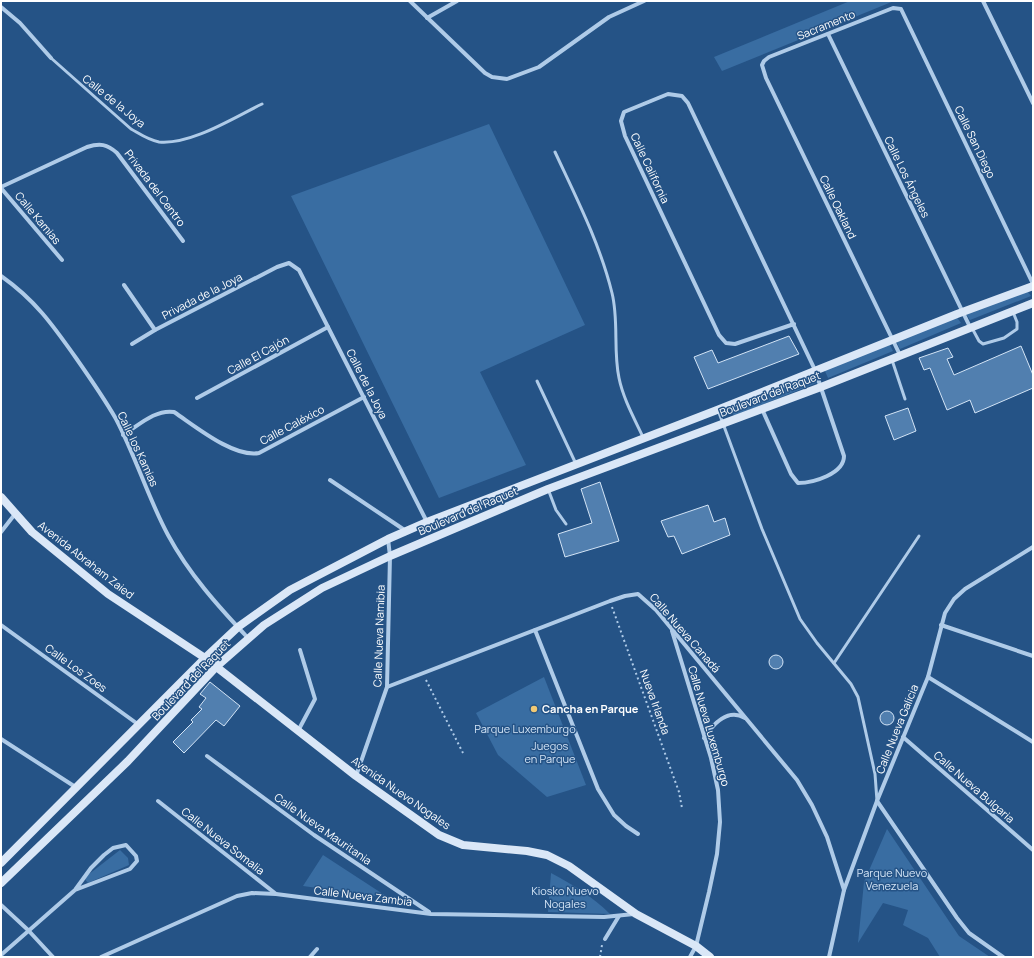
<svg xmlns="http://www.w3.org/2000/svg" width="1034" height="958" font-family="Manrope,sans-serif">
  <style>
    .green { fill: #396da2 }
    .building { fill: #517faf; stroke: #d3e4f6 }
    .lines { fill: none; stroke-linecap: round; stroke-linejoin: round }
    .path { stroke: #afcbe8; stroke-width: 2; stroke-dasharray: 2 3; stroke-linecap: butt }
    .lane { stroke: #afcbe8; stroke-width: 3 }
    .street { stroke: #afcbe8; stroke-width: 4 }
    .secondary { stroke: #dae7f7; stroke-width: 8 }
    .poi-dot { fill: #f2c974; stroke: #255386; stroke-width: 1.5 }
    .labels { text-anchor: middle; stroke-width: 3; stroke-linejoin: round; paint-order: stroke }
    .street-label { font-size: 11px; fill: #fff; stroke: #255386 }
    .poi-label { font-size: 11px; font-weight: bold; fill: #fff; stroke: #255386; text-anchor: start }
    .park-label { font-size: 11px; fill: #d3e4f6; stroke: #255386 }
  </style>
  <rect width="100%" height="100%" fill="#255386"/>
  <!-- green -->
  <g class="green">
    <polygon points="850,1 894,1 722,71 714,57"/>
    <polygon points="489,124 585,325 480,372 526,465 439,498 291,196"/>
    <polygon points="1025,288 1031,296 970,320 965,312"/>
    <polygon points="956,316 961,323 900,349 896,341"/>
    <polygon points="889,343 893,351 828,378 824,369"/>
    <polygon points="815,372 819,382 734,416 730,407"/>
    <polygon points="544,677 586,785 547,797 498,755 476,713"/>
    <polygon points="887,829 959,936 990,957 940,957 928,938 903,925 908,910 883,903 858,943 864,882"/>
    <polygon points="120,850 128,858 129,865 88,883 84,878"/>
    <polygon points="323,855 389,898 303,886"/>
    <path d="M551 873C572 884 593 897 610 914L548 912Z"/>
  </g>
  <!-- building -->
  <g class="building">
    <polygon points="789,336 799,354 708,389 694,357 712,350 718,363"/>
    <polygon points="1021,346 1033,375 1033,388 975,413 970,400 947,410 930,368 924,370 919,358 948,348 953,357 947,359 954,375"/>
    <polygon points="908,408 916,431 894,440 885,416"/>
    <polygon points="600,482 619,541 565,557 558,534 592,523 581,489"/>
    <polygon points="708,505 714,522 725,518 730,535 682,554 674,536 668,537 661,521"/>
    <circle cx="776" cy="662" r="7"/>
    <polygon points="210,682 240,706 224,726 216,720 184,753 173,742 193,722 191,720 202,709 199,707 206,698 200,694"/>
    <circle cx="887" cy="718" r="7"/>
  </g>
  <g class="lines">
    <!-- path -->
    <g class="path">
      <polyline points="612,607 679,792 682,808"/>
      <polyline points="426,680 463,753"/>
      <polyline points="600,957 602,945"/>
    </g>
    <!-- lane -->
    <g class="lane">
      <path d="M51 58 131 129C140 134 148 140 159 142 191 145 233 118 262 104"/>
      <path d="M555 152C576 197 600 244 612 293 619 321 613 350 619 378 623 398 634 418 643 437"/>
      <polyline points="972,328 979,341 983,344 1004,338 1017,329 1017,322 1013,312"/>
      <polyline points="892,360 905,399"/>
      <polyline points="537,381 576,464"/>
      <polyline points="718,410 762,529 800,619 817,643 851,684 858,697 875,774 877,801"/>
      <polyline points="548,489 556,510 566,524"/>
      <polyline points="834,663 919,536"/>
    </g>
    <!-- street -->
    <g class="street">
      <polyline points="410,1 485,73 492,77 507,79 539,67 609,17 644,1"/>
      <polyline points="983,1 1033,103"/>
      <polyline points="1,7 20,23 51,58"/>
      <polyline points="427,18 457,1"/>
      <polyline points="828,34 970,327"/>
      <path d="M1 187 87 147C100 143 107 144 117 153L183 241"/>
      <polyline points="1,188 62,260"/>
      <path d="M1 276C35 300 52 324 76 358 90 378 104 398 116 419 136 457 148 498 168 535 189 574 218 606 248 638"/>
      <polyline points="124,285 155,330 277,267 289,263 299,270 427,522"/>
      <polyline points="132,344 155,330"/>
      <polyline points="900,355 766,78 762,65 764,61 769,57 893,8 901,9 1033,284"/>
      <polyline points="197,398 328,327"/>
      <path d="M762 409 791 474 798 483C813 483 844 474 844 456L815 370 688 103 682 96 668 94 624 112 621 121 625 136 719 335 726 343 735 344 794 324"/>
      <path d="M123 435C138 426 155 409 174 412 195 426 234 458 259 453L364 397"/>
      <polyline points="330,480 406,531"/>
      <polyline points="1,532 15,514"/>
      <polyline points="1,625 139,725"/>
      <polyline points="941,625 1033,656"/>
      <polyline points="535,630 598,789 614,815 626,826 638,834"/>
      <polyline points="672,631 711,758 718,790 720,822 717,854 709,892 696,946 690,957"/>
      <polyline points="928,677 1033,742"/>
      <polyline points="387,687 610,601 625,596 638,594 656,610 797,780 812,805 827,837 844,890"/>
      <polyline points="298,731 315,699 300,650"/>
      <polyline points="903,737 1033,850"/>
      <path d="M704 738C713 724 728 708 745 718"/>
      <polyline points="1,739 77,788"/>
      <polyline points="207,756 314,835 429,912"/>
      <polyline points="356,776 387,687 390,556 388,539"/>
      <polyline points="158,801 276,894"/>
      <polyline points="877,801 957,918 969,933 1003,957"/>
      <polyline points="1,905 28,930 53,957"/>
      <polyline points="605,939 619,916"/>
      <polyline points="1,955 75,890 91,868 104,855 113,848 126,845 136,856 137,861 130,869 75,890"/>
      <polyline points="101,957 237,896 252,893 276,894 431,914 604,917 634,914"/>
      <polyline points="310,957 317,949"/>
      <polyline points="829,957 844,890 877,801 928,677 945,613 954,599 965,589 1033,547"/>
    </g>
    <!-- secondary -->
    <g class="secondary">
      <polyline points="1,497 32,532 108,594 205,658 356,776 439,835 463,845 527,851 547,855 569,866 636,914 696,946 710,957"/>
      <polyline points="1,863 205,658 238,627 290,590 388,539 427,522 717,410 957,314 1033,286"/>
      <polyline points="1,883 128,761 216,667 264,625 322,588 390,556 548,489 821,387 1033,303"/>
    </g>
  </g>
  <!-- markers -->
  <circle class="poi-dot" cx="534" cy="709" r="4"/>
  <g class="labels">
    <!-- street labels -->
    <g class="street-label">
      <text transform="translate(826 25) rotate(-22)" y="4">Sacramento</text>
      <text transform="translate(114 101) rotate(39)" y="4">Calle de la Joya</text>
      <text transform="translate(975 142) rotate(64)" y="4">Calle San Diego</text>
      <text transform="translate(650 168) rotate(65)" y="4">Calle California</text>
      <text transform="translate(907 177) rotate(64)" y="4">Calle Los Ángeles</text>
      <text transform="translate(155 188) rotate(53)" y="4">Privada del Centro</text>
      <text transform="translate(838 207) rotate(64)" y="4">Calle Oakland</text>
      <text transform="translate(38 218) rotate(50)" y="4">Calle Kamias</text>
      <text transform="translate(202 296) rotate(-27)" y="4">Privada de la Joya</text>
      <text transform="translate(258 355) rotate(-29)" y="4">Calle El Cajón</text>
      <text transform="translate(367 384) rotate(63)" y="4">Calle de la Joya</text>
      <text transform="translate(770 394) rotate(-21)" y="4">Boulevard del Raquet</text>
      <text transform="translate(292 425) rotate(-28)" y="4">Calle Caléxico</text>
      <text transform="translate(138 449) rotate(65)" y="4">Calle los Kamias</text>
      <text transform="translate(468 511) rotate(-23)" y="4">Boulevard del Raquet</text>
      <text transform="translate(86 560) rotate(38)" y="4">Avenida Abraham Zaied</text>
      <text transform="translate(685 633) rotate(49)" y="4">Calle Nueva Canadá</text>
      <text transform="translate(379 636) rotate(-88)" y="4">Calle Nueva Namibia</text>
      <text transform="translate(76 668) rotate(36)" y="4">Calle Los Zoes</text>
      <text transform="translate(191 680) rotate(-46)" y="4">Boulevard del Raquet</text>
      <text transform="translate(655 702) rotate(70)" y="4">Nueva Irlanda</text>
      <text transform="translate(709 726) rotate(74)" y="4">Calle Nueva Luxemburgo</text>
      <text transform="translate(897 729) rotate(-68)" y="4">Calle Nueva Galicia</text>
      <text transform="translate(974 787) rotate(41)" y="4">Calle Nueva Bulgaria</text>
      <text transform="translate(401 793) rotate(35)" y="4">Avenida Nuevo Nogales</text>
      <text transform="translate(323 829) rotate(35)" y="4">Calle Nueva Mauritania</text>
      <text transform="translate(223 841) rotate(38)" y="4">Calle Nueva Somalia</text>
      <text transform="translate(363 896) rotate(7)" y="4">Calle Nueva Zambia</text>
    </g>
    <!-- poi labels -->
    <g class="poi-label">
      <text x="542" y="713">Cancha en Parque</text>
    </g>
    <!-- park labels -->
    <g class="park-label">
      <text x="525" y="733">Parque Luxemburgo</text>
      <text x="550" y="750">Juegos<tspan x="550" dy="13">en Parque</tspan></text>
      <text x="892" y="877">Parque Nuevo<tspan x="892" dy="13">Venezuela</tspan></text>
      <text x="565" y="895">Kiosko Nuevo<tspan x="565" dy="13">Nogales</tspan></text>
    </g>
  </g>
  <!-- border -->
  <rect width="1034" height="958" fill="none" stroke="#ffffff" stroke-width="4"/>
</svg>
